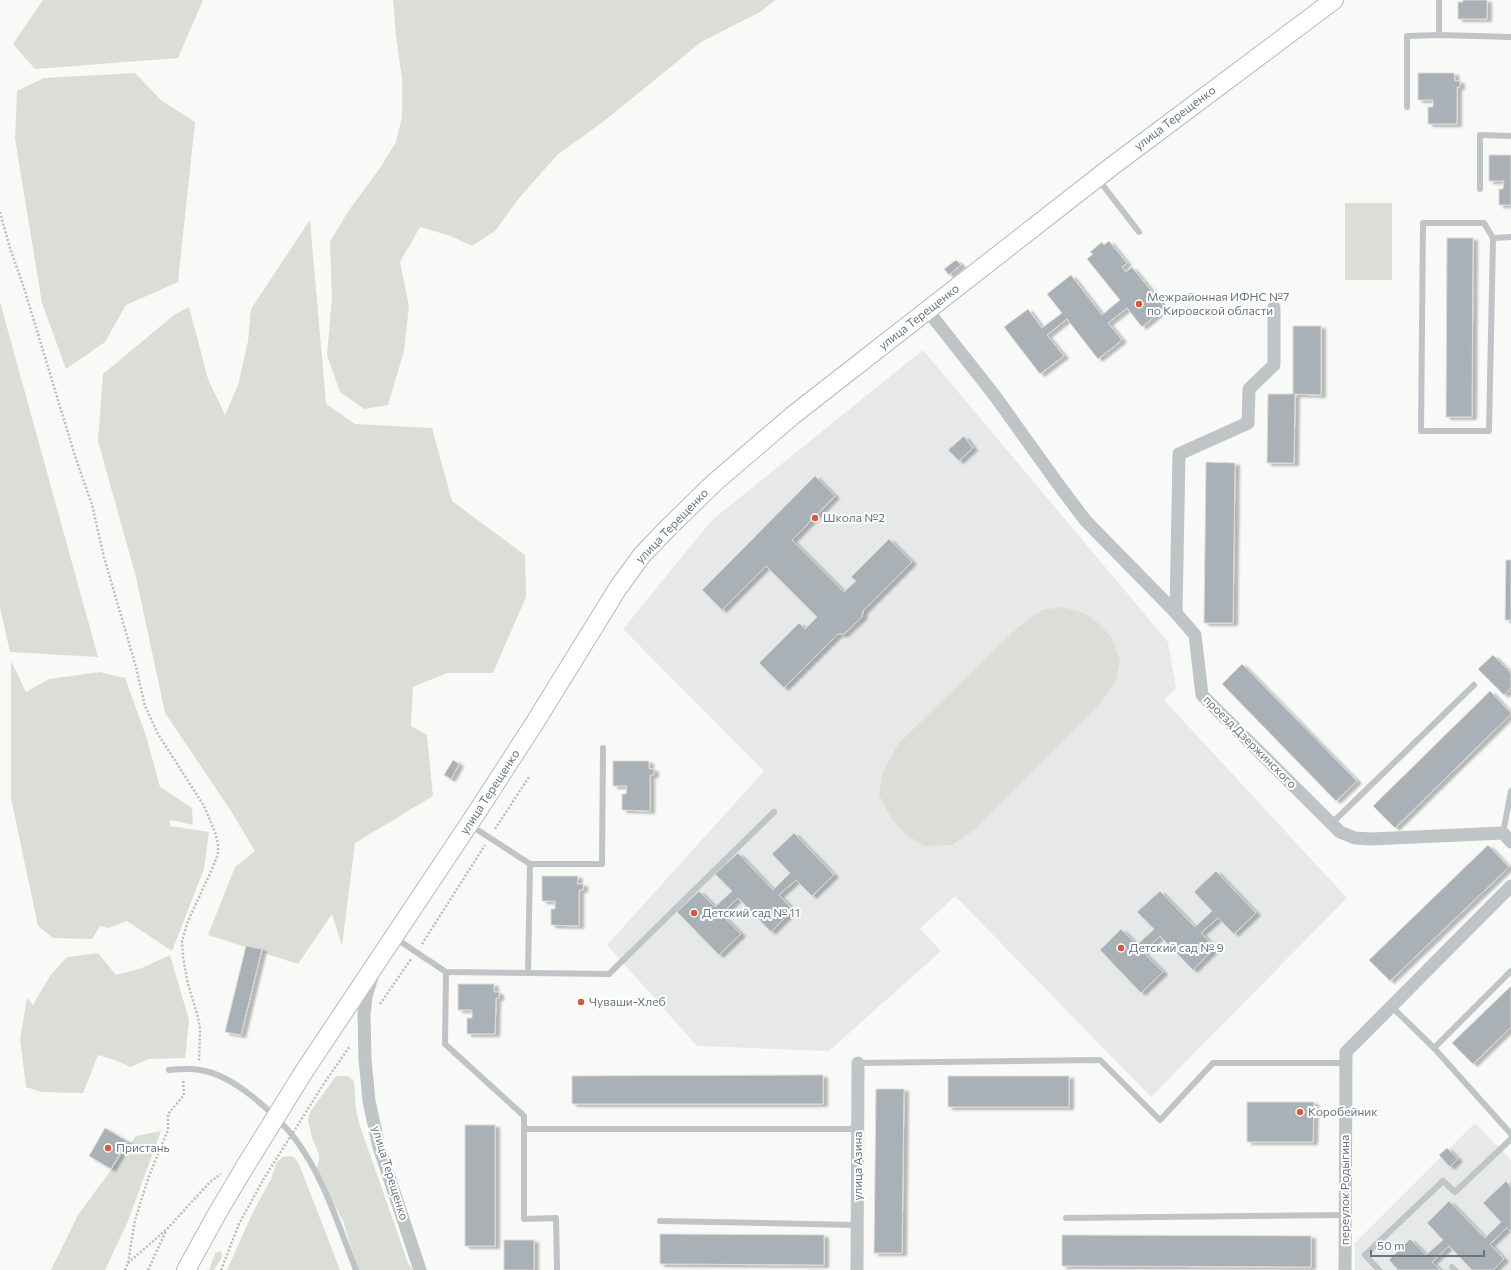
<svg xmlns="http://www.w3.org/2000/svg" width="1511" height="1270" font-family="Commissioner,sans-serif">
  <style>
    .built { fill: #e7e8e8 }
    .green { fill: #daded7 }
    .building { fill: #a9b0b6; stroke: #dbdbda; filter: url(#shadow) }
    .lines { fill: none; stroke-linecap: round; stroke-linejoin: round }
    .secondary-casing { stroke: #b4babe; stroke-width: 20 }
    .path { stroke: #babdc0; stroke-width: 2.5; stroke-dasharray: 2 2; stroke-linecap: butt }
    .lane { stroke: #bfc4c7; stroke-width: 6 }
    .street { stroke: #bfc4c7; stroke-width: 13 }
    .secondary { stroke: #fff; stroke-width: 18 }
    .secondary-bridge-casing { stroke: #b4babe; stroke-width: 20; stroke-linecap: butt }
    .path-bridge { stroke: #babdc0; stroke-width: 2.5; stroke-dasharray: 2 2; stroke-linecap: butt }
    .secondary-bridge { stroke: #fff; stroke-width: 18 }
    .poi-dot { fill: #d4593d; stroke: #fff; stroke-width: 1.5 }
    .labels { text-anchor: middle; stroke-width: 4; stroke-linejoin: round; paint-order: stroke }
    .street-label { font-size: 12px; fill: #667680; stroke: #fff }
    .poi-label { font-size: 12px; fill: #667680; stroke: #fff; text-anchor: start }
  </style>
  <defs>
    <filter id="shadow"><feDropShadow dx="4.5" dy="2.5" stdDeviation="1" flood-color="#0004"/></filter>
  </defs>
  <rect width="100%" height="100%" fill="#f9f9f8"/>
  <!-- built -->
  <g class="built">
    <polygon points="923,350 1168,642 1176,688 1164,700 1347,898 1151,1097 955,896 920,929 941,951 829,1051 697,1046 607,945 764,771 623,629 712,520"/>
    <polygon points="1475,1123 1511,1160 1511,1270 1355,1270 1355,1243"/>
  </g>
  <!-- green -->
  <g class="green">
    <polygon points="43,0 203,0 178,58 35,69 13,44"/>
    <polygon points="393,0 775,0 760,12 701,42 608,118 557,155 520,197 495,231 472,246 448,235 420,227 400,262 409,306 404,351 388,405 364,409 340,392 327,355 332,298 330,242 347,213 380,168 396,142 402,117 402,79 396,36"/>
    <polygon points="135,73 162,101 195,122 178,282 126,305 105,342 66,369 42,303 15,139 17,91 44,78"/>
    <rect x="1345" y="203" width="47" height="77"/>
    <polygon points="310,220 326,404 355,424 432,428 452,501 525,555 526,597 493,673 447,673 413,687 411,726 427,735 433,796 355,843 342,946 332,914 298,964 208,935 235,867 255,851 231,811 165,713 136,577 98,441 103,374 174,315 189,307 208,379 225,415 238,385 248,341 251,309"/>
    <polygon points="0,302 98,657 10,652 0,607"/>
    <polygon points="1062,607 1082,612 1098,623 1112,638 1120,660 1116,680 1099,705 974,830 952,845 924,846 904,833 891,818 879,795 882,774 898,744 1017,628 1042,610"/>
    <polygon points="11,661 26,692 49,679 100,672 125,678 146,736 160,787 192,808 193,825 170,820 170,826 209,832 204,869 172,951 127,921 109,928 100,926 92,939 53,938 38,926 11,798"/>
    <polygon points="98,953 116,975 142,968 170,955 189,1020 185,1058 149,1059 130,1067 118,1061 98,1055 83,1093 41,1092 26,1087 20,1039 27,998 33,1005 50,976 67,957"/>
    <polygon points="336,1076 347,1076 354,1081 356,1110 360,1126 408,1263 413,1270 358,1270 343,1221 317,1172 317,1166 319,1160 319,1154 312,1138 308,1120 310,1112"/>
    <polygon points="161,1131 128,1221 105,1270 51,1270 78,1215 136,1136"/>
    <polygon points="288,1156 294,1157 299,1164 340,1270 227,1270 253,1212 271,1179 277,1162 282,1157"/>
    <polygon points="221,1251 222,1257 214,1270 209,1270 215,1253"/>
  </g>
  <!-- building -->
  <g class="building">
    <polygon points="1463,0 1487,0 1487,19 1458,19 1458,2 1463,2"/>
    <polygon points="1418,73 1454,73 1455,81 1460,81 1460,87 1457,87 1457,124 1428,124 1428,107 1433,107 1433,100 1418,100"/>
    <polygon points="1489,155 1511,155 1511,205 1499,205 1499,189 1503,189 1504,181 1489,181"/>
    <polygon points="1447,238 1473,238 1472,417 1446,417"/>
    <polygon points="1109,241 1127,263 1122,267 1126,272 1132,267 1165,308 1142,327 1127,308 1108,323 1122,340 1098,359 1067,319 1047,335 1064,356 1040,374 1004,327 1028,309 1042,328 1062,313 1047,294 1071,275 1102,315 1120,300 1087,259 1093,254 1090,252 1102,242 1104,245"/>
    <polygon points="956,260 961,265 949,275 944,269"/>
    <polygon points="1293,326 1321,326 1321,395 1295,394 1294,463 1267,463 1268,394 1293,394"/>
    <polygon points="964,436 973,448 959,461 948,450"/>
    <polygon points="1206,462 1235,463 1233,623 1204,623"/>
    <polygon points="815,476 835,496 792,540 844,592 856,581 851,577 889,539 912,562 863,611 862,617 844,634 838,634 784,688 759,663 799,623 805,629 817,617 766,566 722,610 702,590"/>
    <polygon points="1506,560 1511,560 1511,620 1505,620"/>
    <polygon points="1493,655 1511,673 1511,688 1504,695 1478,669"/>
    <polygon points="1242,664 1357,781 1336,801 1222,684"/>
    <polygon points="1490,691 1511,713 1511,714 1395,828 1373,806"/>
    <polygon points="453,760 459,764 451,779 444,775"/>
    <polygon points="613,761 649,761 649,769 654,769 654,775 650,775 650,811 622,810 622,794 626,794 627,786 613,786"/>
    <polygon points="794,833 834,875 812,896 796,880 779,895 793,910 771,932 738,898 721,914 741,934 719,955 677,912 699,891 715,907 732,891 715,874 738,853 773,890 790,873 772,854"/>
    <polygon points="1488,845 1509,867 1390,981 1369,960"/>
    <polygon points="1216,871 1256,913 1234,934 1218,918 1201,933 1215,948 1193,970 1160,936 1143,952 1163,972 1141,993 1100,950 1121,929 1137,945 1154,929 1137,912 1160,891 1195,927 1212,911 1194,892"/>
    <polygon points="542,876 578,876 577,884 583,884 583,890 579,890 579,926 551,925 551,909 555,909 555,901 542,901"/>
    <polygon points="246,946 262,949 241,1035 225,1032"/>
    <polygon points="458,984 494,984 494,992 499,992 499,998 496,998 495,1034 467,1034 467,1018 472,1018 472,1010 458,1010"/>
    <polygon points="1511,986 1511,1027 1473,1064 1452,1043"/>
    <polygon points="823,1075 823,1104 572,1104 572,1076"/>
    <rect x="948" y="1076" width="121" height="31"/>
    <polygon points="876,1089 904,1089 902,1253 874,1253"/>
    <polygon points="1247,1102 1314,1102 1313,1142 1247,1142"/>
    <rect x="465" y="1125" width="30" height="121"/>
    <polygon points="105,1128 127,1141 111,1169 89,1156"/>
    <polygon points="1447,1148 1458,1159 1450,1167 1439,1155"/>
    <polygon points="1506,1181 1511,1187 1511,1232 1507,1228 1490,1244 1504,1259 1493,1270 1472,1270 1449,1246 1432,1262 1440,1270 1398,1270 1389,1260 1410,1239 1426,1255 1443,1240 1427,1223 1449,1201 1485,1238 1501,1222 1483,1203"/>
    <polygon points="660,1234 824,1235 824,1265 660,1264"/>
    <polygon points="1062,1235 1311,1236 1311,1267 1062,1266"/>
    <rect x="504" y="1240" width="30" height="30"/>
  </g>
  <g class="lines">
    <defs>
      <g id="secondary">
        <polyline points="305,1070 479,809 534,724 618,588 642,555 667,529 714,483 792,416 1111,167 1334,0"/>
        <polyline points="186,1270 218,1212 246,1165"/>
      </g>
    </defs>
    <!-- secondary casing -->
    <use href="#secondary" class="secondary-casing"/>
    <!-- path -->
    <g class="path">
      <polyline points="0,212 10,248 24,288 75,456 92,505 104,557 136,667 145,706 158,734 204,806 215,832 218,844 218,854 213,867 188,921 182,941 183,957 188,984 198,1017 200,1029 199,1061"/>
      <polyline points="495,829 529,777"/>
      <polyline points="422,944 485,845"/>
      <polyline points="380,1004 411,959"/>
      <polyline points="323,1085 350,1046"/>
      <polyline points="128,1263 167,1229 210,1182 221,1174"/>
      <polyline points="125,1270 128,1263 135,1220 149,1176 168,1130 168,1114 184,1095 183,1079"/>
      <polyline points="148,1270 166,1231"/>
      <polyline points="221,1270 239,1224 263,1180"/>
    </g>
    <!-- lane -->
    <g class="lane">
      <polyline points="1439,35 1439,0"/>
      <polyline points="1407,107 1407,36 1439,35 1511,37"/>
      <polyline points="1098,179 1139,232"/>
      <polyline points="1480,189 1480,135 1511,136"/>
      <polygon points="1423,223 1484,223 1493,238 1489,431 1421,431"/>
      <polyline points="1493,238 1511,237"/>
      <polyline points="1331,824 1474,685"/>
      <polyline points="470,825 530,864 528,973"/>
      <polyline points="1503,833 1511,791"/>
      <polyline points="530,864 602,864 603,748"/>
      <polyline points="395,938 446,972 609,974 774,812"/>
      <polyline points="446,972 445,1044 524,1116 524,1219 556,1218 557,1270"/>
      <polyline points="1391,1006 1434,1048 1511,971"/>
      <polyline points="1434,1048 1511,1134"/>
      <polyline points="858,1063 1100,1060 1160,1120 1213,1063 1346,1063"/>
      <path d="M169 1070C179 1069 190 1068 200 1070 220 1073 238 1085 253 1097 269 1110 284 1124 296 1140 324 1178 339 1227 356 1270"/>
      <polyline points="524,1129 858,1129"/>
      <polyline points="1066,1218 1345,1215"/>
      <polyline points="660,1221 857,1225"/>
      <polyline points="1452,1267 1455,1270"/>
      <polyline points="1379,1270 1365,1255 1443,1181 1455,1192 1511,1139"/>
    </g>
    <!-- street -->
    <g class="street">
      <polyline points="928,311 995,396 1058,484 1085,520 1176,613 1195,635 1202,695 1340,832 1355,838 1371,839 1503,833 1511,842"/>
      <polyline points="1176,613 1179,454 1248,423 1249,389 1274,365 1274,307"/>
      <polyline points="372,977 366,997 364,1014 365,1059 369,1101 379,1147 420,1270"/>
      <polyline points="857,1270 858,1063"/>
      <polyline points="1345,1270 1346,1052 1511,886"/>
    </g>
    <!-- secondary -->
    <use href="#secondary" class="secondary"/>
    <defs>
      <polyline id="secondary-bridge" points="246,1165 305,1070"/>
    </defs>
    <!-- secondary-bridge casing -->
    <use href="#secondary-bridge" class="secondary-bridge-casing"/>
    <!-- path-bridge -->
    <polyline class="path-bridge" points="263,1180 323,1085"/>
    <!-- secondary-bridge -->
    <use href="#secondary-bridge" class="secondary-bridge"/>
  </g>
  <!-- markers -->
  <g class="poi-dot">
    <circle cx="1139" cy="304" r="4"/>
    <circle cx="815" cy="518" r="4"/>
    <circle cx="694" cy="913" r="4"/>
    <circle cx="1121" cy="948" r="4"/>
    <circle cx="581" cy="1002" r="4"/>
    <circle cx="1300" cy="1112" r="4"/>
    <circle cx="108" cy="1148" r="4"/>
  </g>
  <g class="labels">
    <!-- street labels -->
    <g class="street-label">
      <text transform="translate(1175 118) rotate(-37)" y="4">улица Терещенко</text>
      <text transform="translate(919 317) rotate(-38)" y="4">улица Терещенко</text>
      <text transform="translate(672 526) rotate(-46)" y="4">улица Терещенко</text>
      <text transform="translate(1250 742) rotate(45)" y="4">проезд Дзержинского</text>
      <text transform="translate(490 792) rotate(-57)" y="4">улица Терещенко</text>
      <text transform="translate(858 1166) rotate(-90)" y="4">улица Азина</text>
      <text transform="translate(390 1173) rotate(73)" y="4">улица Терещенко</text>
      <text transform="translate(1345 1190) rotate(-90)" y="4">переулок Родыгина</text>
    </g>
    <!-- poi labels -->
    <g class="poi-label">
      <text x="1147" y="301">Межрайонная ИФНС №7<tspan x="1147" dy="14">по Кировской области</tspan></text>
      <text x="823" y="522">Школа №2</text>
      <text x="702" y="917">Детский сад № 11</text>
      <text x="1129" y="952">Детский сад № 9</text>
      <text x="589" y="1006">Чуваши-Хлеб</text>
      <text x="1308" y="1116">Коробейник</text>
      <text x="116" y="1152">Пристань</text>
    </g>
  </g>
  <!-- scale -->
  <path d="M1371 1250v6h113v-6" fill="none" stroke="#667680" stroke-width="2"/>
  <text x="1377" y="1250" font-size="12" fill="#667680" stroke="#ffffff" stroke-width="3" paint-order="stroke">50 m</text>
</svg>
